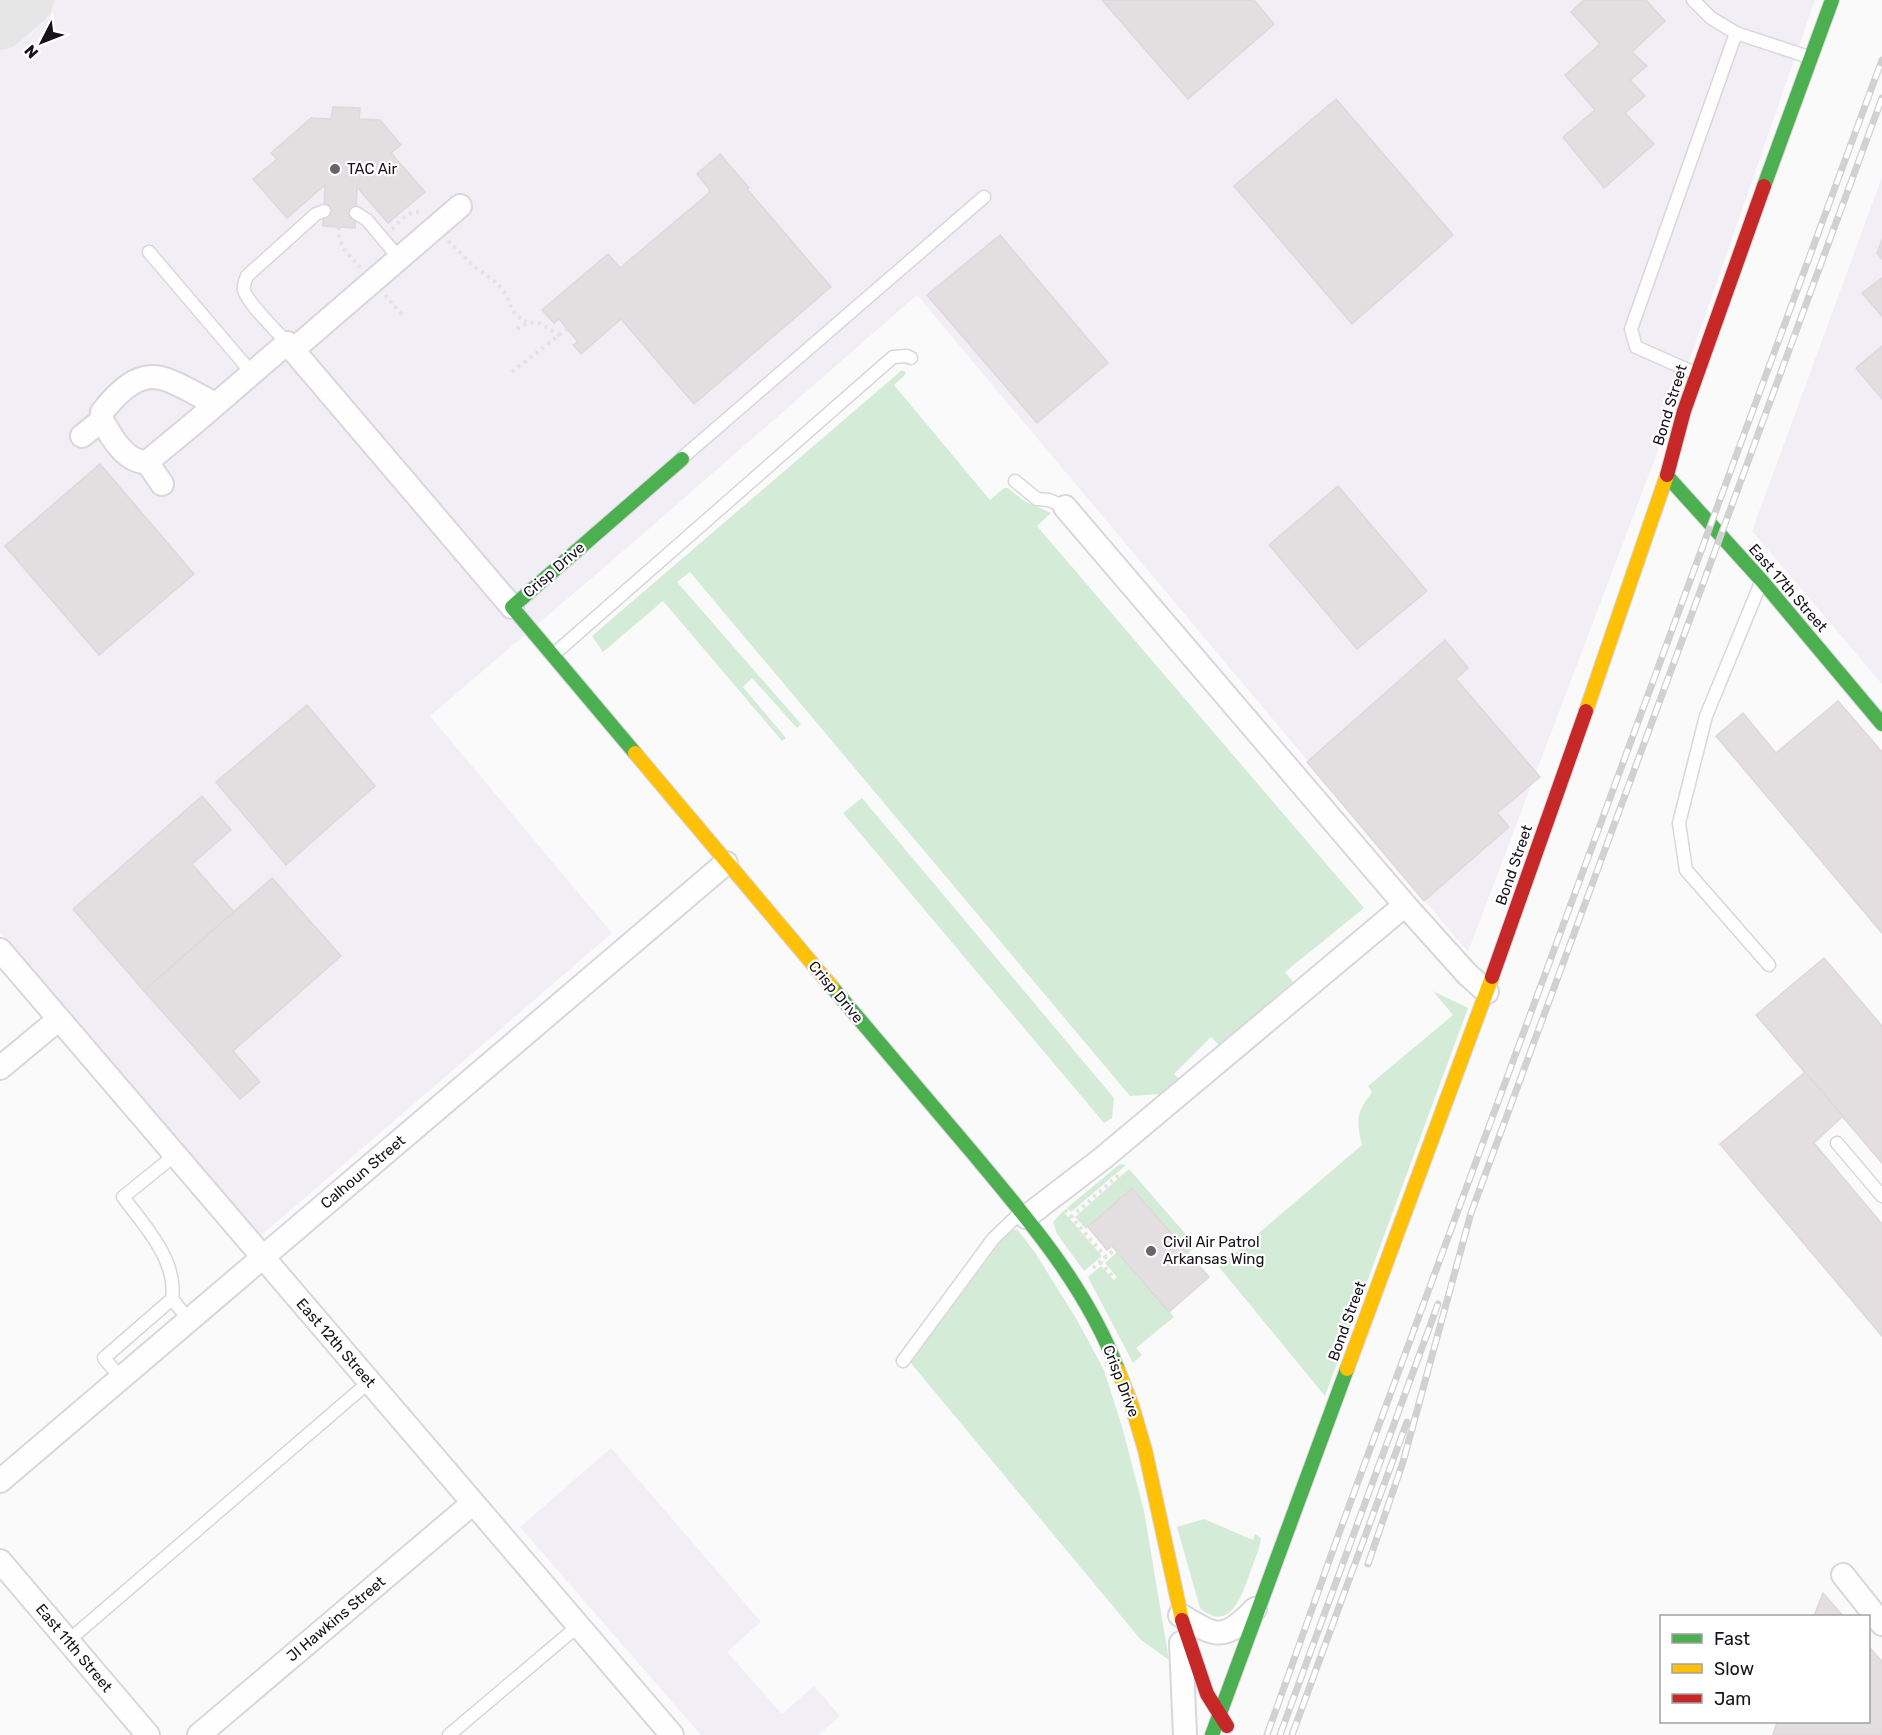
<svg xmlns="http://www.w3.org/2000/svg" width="1882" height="1735" font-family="Rubik,sans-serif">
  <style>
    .built { fill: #f2eef6 }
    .green { fill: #d4ebd8 }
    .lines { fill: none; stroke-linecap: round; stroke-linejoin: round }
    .taxiway { stroke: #e6e6e6; stroke-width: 52 }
    .building { fill: #e3dee0; stroke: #ded8da; stroke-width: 1.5 }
    .lane-casing { stroke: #d9d6dc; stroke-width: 15 }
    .street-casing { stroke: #d9d6dc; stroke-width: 26 }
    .fast-casing { stroke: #d9d6dc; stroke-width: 16 }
    .slow-casing { stroke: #d9d6dc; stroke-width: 16 }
    .jam-casing { stroke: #d9d6dc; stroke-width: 16 }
    .path { stroke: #e2e2e2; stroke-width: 4; stroke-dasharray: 3 4.5; stroke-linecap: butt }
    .lane { stroke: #fefefe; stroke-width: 12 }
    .street { stroke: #fefefe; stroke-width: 22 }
    .fast { stroke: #4caf50; stroke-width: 14 }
    .slow { stroke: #ffc107; stroke-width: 14 }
    .jam { stroke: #c62828; stroke-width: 14 }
    .rail-casing { stroke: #d1d1d1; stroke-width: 7 }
    .rail { stroke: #fff; stroke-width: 4.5; stroke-dasharray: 14; stroke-linecap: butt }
    .poi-dot { fill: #66636a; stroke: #fff; stroke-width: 2 }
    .labels { text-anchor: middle; stroke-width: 4.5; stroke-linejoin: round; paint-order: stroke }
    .poi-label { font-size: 15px; fill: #17121c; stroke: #fff; text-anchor: start }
    .street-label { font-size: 15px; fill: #17121c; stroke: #fff }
  </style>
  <rect width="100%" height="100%" fill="#fafafa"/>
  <!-- built -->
  <g class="built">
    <polygon points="0,0 1815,0 1656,456 1468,952 917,295 628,547 430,716 612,933 257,1239 0,933"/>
    <polygon points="1882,177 1882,684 1752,531"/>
    <polygon points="611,1448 761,1622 727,1652 782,1714 814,1686 840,1716 818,1735 701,1735 520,1527"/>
  </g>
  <!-- green -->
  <g class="green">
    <polygon points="902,370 906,372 904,376 894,385 990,500 1004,488 1008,488 1024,501 1051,513 1037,526 1364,908 1285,972 1293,982 1219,1045 1211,1037 1174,1074 1179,1079 1161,1094 1130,1096 690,572 677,582 801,724 797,728 752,678 743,687 786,738 782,741 663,601 603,652 592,636"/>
    <polygon points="862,798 1114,1098 1112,1118 1104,1123 843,813"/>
    <path d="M1433 991 1468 1008 1325 1396 1219 1267 1362 1145C1356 1120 1356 1113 1372 1092L1368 1086 1453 1015Z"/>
    <polygon points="1120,1164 1126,1165 1071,1212 1067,1208"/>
    <polygon points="1129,1169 1196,1246 1188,1253 1133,1188 1086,1229 1075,1217"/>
    <polygon points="1063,1211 1102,1256 1084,1271 1057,1234 1053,1222"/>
    <polygon points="1017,1229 1036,1254 1077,1320 1104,1370 1123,1430 1144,1511 1169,1660 1141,1640 910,1362 1008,1232"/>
    <polygon points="1117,1252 1174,1317 1136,1348 1142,1355 1133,1363 1088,1277 1101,1266 1114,1280 1117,1277 1105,1263"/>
    <path d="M1204 1519 1253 1540 1255 1534 1261 1538C1260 1548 1255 1559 1251 1570 1243 1592 1231 1635 1200 1608L1177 1527Z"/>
  </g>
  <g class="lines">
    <!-- taxiway -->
    <polyline class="taxiway" points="0,24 28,0"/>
  </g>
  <!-- building -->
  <g class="building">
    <polygon points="1102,0 1254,0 1274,24 1188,99"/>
    <polygon points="1584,0 1646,0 1665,21 1632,52 1647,66 1630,80 1645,96 1625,113 1654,144 1604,188 1563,137 1595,110 1565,75 1600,44 1571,12"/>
    <polygon points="1336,99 1453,235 1352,324 1234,186"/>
    <polygon points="333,107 360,108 359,119 380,120 401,145 391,153 425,192 388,223 357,187 355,228 323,226 325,185 287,218 253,179 277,159 271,153 311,118 331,119"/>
    <polygon points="720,154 749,188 747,189 831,287 694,404 621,319 581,354 573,345 578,342 559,319 554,323 542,310 608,254 620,268 709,193 709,189 697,174"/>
    <polygon points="1000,235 1108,363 1037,423 927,295"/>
    <polygon points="1882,240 1882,259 1877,253"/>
    <polygon points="1882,278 1882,316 1862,293"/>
    <polygon points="1882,346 1882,399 1856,368"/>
    <polygon points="100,464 194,574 99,655 5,546"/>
    <polygon points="1338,486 1427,591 1357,649 1269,545"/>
    <polygon points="1445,640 1468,668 1456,679 1540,777 1497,813 1509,827 1424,901 1307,762"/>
    <polygon points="1838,701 1882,752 1882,933 1716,736 1743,713 1776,753"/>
    <polygon points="307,705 375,786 286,865 216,782"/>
    <polygon points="202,796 231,830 192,864 234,912 144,991 73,909"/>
    <polygon points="272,878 341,956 233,1051 260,1082 240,1099 144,991"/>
    <polygon points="1824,958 1882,1026 1882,1163 1756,1015"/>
    <polygon points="1805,1072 1843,1116 1814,1143 1882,1224 1882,1336 1720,1144"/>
    <polygon points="1132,1188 1209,1277 1169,1312 1112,1246 1107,1250 1088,1227"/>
    <polygon points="1823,1593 1843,1616 1814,1616"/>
    <polygon points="1868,1646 1882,1661 1882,1735 1773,1735 1777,1722 1868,1722"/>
  </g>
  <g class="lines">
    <defs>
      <g id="lane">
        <polyline points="1693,0 1711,18 1736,33"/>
        <polyline points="356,213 367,220 399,258"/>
        <polyline points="149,252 252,373"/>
        <path d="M287 343C277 331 247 303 244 290 243 285 245 281 247 276L316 214 324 211"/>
        <polyline points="1695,373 1636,347 1631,329 1736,33 1809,57"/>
        <polyline points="682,458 984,197"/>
        <polyline points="1015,481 1037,499 1049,500 1065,507"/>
        <polyline points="1760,585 1706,716 1679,823 1686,870 1769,965"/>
        <polyline points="553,655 893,357 907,356 911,358"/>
        <polyline points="1837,1143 1882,1196"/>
        <path d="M172 1299C178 1261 144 1225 123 1197L175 1155"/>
        <polyline points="903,1361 993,1239 1021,1212"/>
        <polyline points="121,1378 104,1358 172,1299 189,1320"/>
        <polyline points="68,1641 369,1382"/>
        <polyline points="449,1735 578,1626"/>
      </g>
      <g id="street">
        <polyline points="293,350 460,206"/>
        <path d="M102 420C111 437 126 463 147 462L162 484"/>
        <path d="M82 436 102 420V412C146 357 163 377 215 404"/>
        <polyline points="147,462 199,419 287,343 512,607"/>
        <polyline points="1405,905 1467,974 1487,992"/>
        <polyline points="0,950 672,1735"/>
        <polyline points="0,1068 59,1019"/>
        <polyline points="1026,1217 1103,1158 1405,905 1065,507"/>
        <polyline points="0,1481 726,863"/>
        <polyline points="0,1561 148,1735"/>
        <polyline points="1843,1575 1882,1624"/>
        <path d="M1180 1615C1217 1637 1223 1642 1255 1609"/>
        <polyline points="1181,1643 1185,1735"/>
        <polyline points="199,1735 473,1503"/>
      </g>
      <g id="fast">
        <polyline points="1764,186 1832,0"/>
        <polyline points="1667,476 1762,581 1882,724"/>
        <polyline points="635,753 512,607 682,459"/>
        <path d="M832 987C878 1041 924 1096 971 1151 1028 1219 1086 1286 1118 1370"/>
        <polyline points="1212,1735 1347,1369"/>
      </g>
      <g id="slow">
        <polyline points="1586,711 1667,475"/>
        <polyline points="635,753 832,987"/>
        <polyline points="1347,1369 1492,977"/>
        <polyline points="1118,1370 1132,1406 1145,1450 1182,1620"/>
      </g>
      <g id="jam">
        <polyline points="1667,475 1684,411 1764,186"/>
        <polyline points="1492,977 1586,711"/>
        <polyline points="1182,1620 1207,1694 1227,1726"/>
      </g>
    </defs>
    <!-- lane casing -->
    <use href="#lane" class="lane-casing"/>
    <!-- street casing -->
    <use href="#street" class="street-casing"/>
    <!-- fast casing -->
    <use href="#fast" class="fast-casing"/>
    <!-- slow casing -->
    <use href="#slow" class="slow-casing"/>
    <!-- jam casing -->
    <use href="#jam" class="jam-casing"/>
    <!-- path -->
    <g class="path">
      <path d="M339 227C337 245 348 254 360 267"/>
      <path d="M392 229C400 221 409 210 421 212"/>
      <path d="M448 241C458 249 466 260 476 268 485 275 495 280 502 289 513 303 508 314 527 322"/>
      <polyline points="385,295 402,315"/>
      <path d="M517 329C535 316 543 325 560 336"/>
      <polyline points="512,372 567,329"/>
      <polyline points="1065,1210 1106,1257"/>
      <polyline points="1071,1217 1120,1174"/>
      <polyline points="1100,1262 1114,1278"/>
      <polyline points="1093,1268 1115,1249"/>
    </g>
    <!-- lane -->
    <use href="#lane" class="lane"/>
    <!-- street -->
    <use href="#street" class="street"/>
    <!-- fast -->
    <use href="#fast" class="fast"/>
    <!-- slow -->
    <use href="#slow" class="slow"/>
    <!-- jam -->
    <use href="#jam" class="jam"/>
    <defs>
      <g id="rail">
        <polyline points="1368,1564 1403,1462 1471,1213 1882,98"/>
        <polyline points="1267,1735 1338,1536 1882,60"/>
        <polyline points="1280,1735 1438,1304"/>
        <polyline points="1292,1735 1407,1422"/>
      </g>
    </defs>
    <!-- rail casing -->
    <use href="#rail" class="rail-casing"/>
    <!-- rail -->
    <use href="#rail" class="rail"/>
  </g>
  <!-- markers -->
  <g class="poi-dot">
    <circle cx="335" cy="169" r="6"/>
    <circle cx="1151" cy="1251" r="6"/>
  </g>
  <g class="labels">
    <!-- poi labels -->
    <g class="poi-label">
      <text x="347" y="174">TAC Air</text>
      <text x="1163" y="1247">Civil Air Patrol<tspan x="1163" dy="17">Arkansas Wing</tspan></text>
    </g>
    <!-- street labels -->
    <g class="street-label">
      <text transform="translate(1670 405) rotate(-73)" y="5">Bond Street</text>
      <text transform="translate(554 570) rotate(-41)" y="5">Crisp Drive</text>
      <text transform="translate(1788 588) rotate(49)" y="5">East 17th Street</text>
      <text transform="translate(1514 865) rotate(-71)" y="5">Bond Street</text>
      <text transform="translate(836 992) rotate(50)" y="5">Crisp Drive</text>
      <text transform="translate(363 1172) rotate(-40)" y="5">Calhoun Street</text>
      <text transform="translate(1347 1321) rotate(-70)" y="5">Bond Street</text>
      <text transform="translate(336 1343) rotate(49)" y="5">East 12th Street</text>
      <text transform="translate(1121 1381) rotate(69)" y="5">Crisp Drive</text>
      <text transform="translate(336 1619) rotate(-40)" y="5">Jl Hawkins Street</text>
      <text transform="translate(74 1648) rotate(50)" y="5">East 11th Street</text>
    </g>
  </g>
  <!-- legend -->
  <rect x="1660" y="1615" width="210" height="108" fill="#ffffff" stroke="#a2a0a4" stroke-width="1.5"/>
  <rect x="1672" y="1634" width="30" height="9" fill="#4caf50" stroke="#a2a0a4" stroke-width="1.5"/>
  <text x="1714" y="1645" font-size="18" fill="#17121c">Fast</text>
  <rect x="1672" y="1664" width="30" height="9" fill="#ffc107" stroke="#a2a0a4" stroke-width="1.5"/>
  <text x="1714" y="1675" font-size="18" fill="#17121c">Slow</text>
  <rect x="1672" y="1694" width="30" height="9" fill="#c62828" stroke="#a2a0a4" stroke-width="1.5"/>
  <text x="1714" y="1705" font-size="18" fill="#17121c">Jam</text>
  <!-- north arrow -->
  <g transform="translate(42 42) rotate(228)" stroke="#ffffff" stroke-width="4.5" paint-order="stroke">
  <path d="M0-4.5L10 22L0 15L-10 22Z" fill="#17121c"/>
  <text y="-9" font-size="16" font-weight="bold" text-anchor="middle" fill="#17121c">N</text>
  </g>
</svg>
